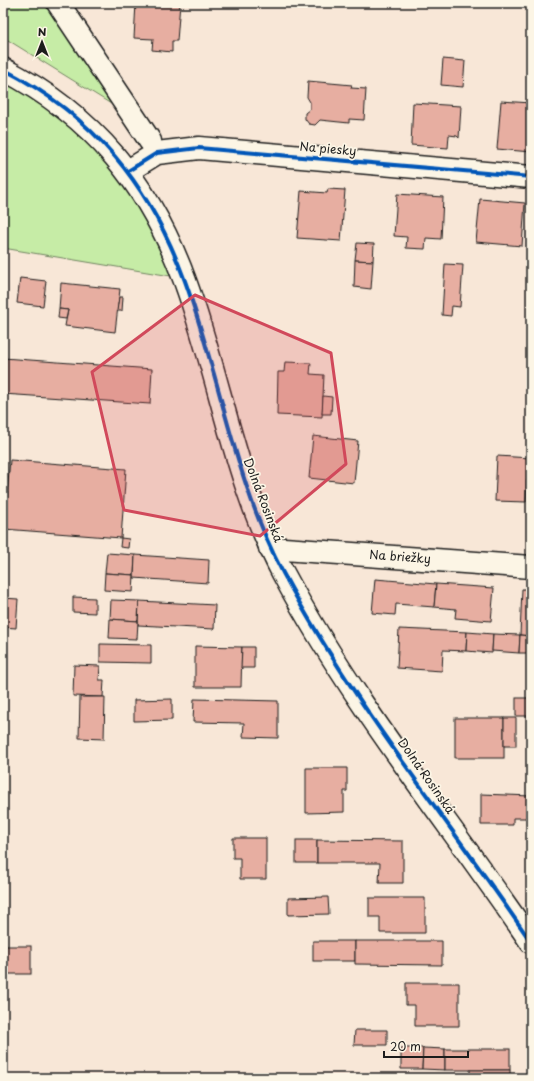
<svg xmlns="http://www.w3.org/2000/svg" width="534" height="1081" font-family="'Playpen Sans',sans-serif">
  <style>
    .green { fill: #c6eca6; stroke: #718461 }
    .building { fill: #e7aea1; stroke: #1c1c1c }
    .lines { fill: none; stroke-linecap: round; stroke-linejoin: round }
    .minor-casing { stroke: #1c1c1c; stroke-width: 25 }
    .minor { stroke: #fcf5e5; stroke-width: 22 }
    .cycleway-casing { stroke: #fcf5e5; stroke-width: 6 }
    .cycleway { stroke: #0057b8; stroke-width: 4 }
    .marked { fill: #d1495b; fill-opacity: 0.2; stroke: #d1495b; stroke-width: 3; stroke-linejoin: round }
    .labels { text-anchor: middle; stroke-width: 3.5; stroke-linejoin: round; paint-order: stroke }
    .street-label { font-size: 12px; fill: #1c1c1c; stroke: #fcf5e5 }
  </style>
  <rect width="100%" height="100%" fill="#f8e7d7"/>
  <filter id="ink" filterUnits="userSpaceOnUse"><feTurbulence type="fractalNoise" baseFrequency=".025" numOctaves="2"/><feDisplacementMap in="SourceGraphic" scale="8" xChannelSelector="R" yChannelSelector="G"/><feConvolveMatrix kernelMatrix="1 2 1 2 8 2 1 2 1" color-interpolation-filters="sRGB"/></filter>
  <g filter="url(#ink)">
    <!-- green -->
    <g class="green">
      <polygon points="3,3 64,3 145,125 3,37"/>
      <polygon points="3,69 117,163 177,277 3,248"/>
    </g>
    <!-- building -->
    <g class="building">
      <polygon points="136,3 180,3 177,41 172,41 172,52 152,50 153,39 134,38"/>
      <polygon points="443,59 465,61 463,87 441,85"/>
      <polygon points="308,81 352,85 351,88 366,89 364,120 349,119 349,123 320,120 315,125 309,124 305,119 305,113 310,109 310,102 307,97"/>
      <polygon points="501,101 531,103 531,152 497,149"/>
      <polygon points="413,103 461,106 459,138 457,136 449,135 448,148 411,145"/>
      <polygon points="328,189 345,190 341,241 297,238 301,191 327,193"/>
      <polygon points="397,194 443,197 441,239 426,238 425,249 406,248 407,237 394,236"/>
      <polygon points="480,199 525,203 522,246 476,242"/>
      <polygon points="531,203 531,250 528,249"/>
      <polygon points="357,243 374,244 373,261 355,260"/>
      <polygon points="355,260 373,261 371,289 354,287"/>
      <polygon points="445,264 463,265 460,307 452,306 451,316 442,315"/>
      <polygon points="20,278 46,281 43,306 17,303"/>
      <polygon points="61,283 120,289 115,332 65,326 68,310 59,309"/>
      <polygon points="119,297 123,297 122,311 117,311"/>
      <polygon points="59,309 68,310 66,319 58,318"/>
      <polygon points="3,358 152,369 150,404 3,394"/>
      <polygon points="285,362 311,363 310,374 324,375 322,417 277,415 278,372 284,372"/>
      <polygon points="323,396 332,397 331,414 322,414"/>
      <polygon points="313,436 358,441 354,483 309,478"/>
      <polygon points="497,456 531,458 531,480 527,480 526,502 495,501"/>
      <polygon points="10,460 126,469 121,538 4,529"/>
      <polygon points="121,538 129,539 128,548 120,547"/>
      <polygon points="107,553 135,555 134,575 105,573"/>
      <polygon points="135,555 209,560 208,583 134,578"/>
      <polygon points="105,573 134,575 133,592 104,590"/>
      <polygon points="375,579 436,584 434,607 396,604 395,615 372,613"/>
      <polygon points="436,584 494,588 491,621 455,618 456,609 434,607"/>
      <polygon points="522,589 531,589 531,636 520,635"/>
      <polygon points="73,597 95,598 95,613 73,612"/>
      <polygon points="3,598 18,599 16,628 3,627"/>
      <polygon points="111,600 139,601 138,621 110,619"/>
      <polygon points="139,601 215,605 214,629 138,625"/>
      <polygon points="110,619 138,621 137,639 109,638"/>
      <polygon points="399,629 467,632 466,651 443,650 442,671 397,668"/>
      <polygon points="467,632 493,634 492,653 466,651"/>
      <polygon points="493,634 520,635 519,653 492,651"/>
      <polygon points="520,635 531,636 531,653 519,653"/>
      <polygon points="100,644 151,645 151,663 100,662"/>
      <polygon points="195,646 242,647 241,687 195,687"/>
      <polygon points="242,647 254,647 254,668 241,668"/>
      <polygon points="74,665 100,666 99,680 104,680 103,697 73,696"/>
      <polygon points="80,697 105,697 104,739 79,738"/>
      <rect x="516" y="698" width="15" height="18"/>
      <polygon points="172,699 172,720 134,721 134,700"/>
      <polygon points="194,699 278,701 278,738 243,737 244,723 193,722"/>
      <rect x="455" y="718" width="49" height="40"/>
      <rect x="504" y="718" width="12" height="28"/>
      <polygon points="306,768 347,768 347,791 344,791 344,812 306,813"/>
      <polygon points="481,794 531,796 531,818 513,818 513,825 481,825"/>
      <polygon points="233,838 266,838 266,879 240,879 240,858 233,858"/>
      <rect x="296" y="840" width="21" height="23"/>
      <polygon points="317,840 403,841 403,883 379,883 380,863 317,863"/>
      <polygon points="328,897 329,914 288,915 288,898"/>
      <polygon points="369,898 425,898 425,933 380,933 380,917 369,917"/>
      <rect x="313" y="941" width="42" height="20"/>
      <polygon points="355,941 442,941 442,965 355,964"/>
      <rect x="3" y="946" width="28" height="28"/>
      <polygon points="406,983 459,983 459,1026 415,1026 415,1005 406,1005"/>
      <polygon points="355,1030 387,1030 387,1045 354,1045"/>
      <polygon points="401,1048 423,1048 422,1069 401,1069"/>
      <polygon points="423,1048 445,1049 445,1070 422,1069"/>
      <rect x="445" y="1049" width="65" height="21"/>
      <polygon points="470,1070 510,1070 510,1078 458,1078 458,1076 470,1076"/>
    </g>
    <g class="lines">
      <defs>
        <g id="minor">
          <polyline points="58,3 150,141"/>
          <path d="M3 69C94 116 150 185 185 281 221 379 234 480 283 573 353 704 448 820 531 942"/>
          <polyline points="128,171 157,153 199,148 531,177"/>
          <polyline points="270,548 531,567"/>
        </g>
      </defs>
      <!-- minor casing -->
      <use href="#minor" class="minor-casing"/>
      <!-- minor -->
      <use href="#minor" class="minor"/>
      <defs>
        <g id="cycleway">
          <path d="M3 69C94 116 150 185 185 281 221 379 234 480 283 573 353 704 448 820 531 942"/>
          <polyline points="128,171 157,153 199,148 531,177"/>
        </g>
      </defs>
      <!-- cycleway casing -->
      <use href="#cycleway" class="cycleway-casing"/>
      <!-- cycleway -->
      <use href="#cycleway" class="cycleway"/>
    </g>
  </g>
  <!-- marked area -->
  <path class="marked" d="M195 295 331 353 346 464 260 536 124 510 92 372Z"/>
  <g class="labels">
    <!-- street labels -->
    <g class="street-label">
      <text transform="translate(328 149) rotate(5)" y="4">Na piesky</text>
      <text transform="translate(263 500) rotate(69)" y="4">Dolná Rosinská</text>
      <text transform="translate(400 557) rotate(4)" y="4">Na briežky</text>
      <text transform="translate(426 776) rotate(55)" y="4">Dolná Rosinská</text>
    </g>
  </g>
  <!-- margin -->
  <rect width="534" height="1081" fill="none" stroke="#fcf5e5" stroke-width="16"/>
  <rect x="8" y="8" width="518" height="1065" fill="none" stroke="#1c1c1c" stroke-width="1.5" filter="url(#ink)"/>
  <!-- north arrow -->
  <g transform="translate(42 42)" stroke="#fcf5e5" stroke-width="3" paint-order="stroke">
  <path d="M0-3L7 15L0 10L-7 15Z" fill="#1c1c1c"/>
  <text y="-6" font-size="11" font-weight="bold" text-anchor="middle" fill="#1c1c1c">N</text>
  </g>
  <!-- scale -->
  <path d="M384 1051v6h84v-6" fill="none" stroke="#1c1c1c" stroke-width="2"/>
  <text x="390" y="1051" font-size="12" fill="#1c1c1c" stroke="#fcf5e5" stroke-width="3" paint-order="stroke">20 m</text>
</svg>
